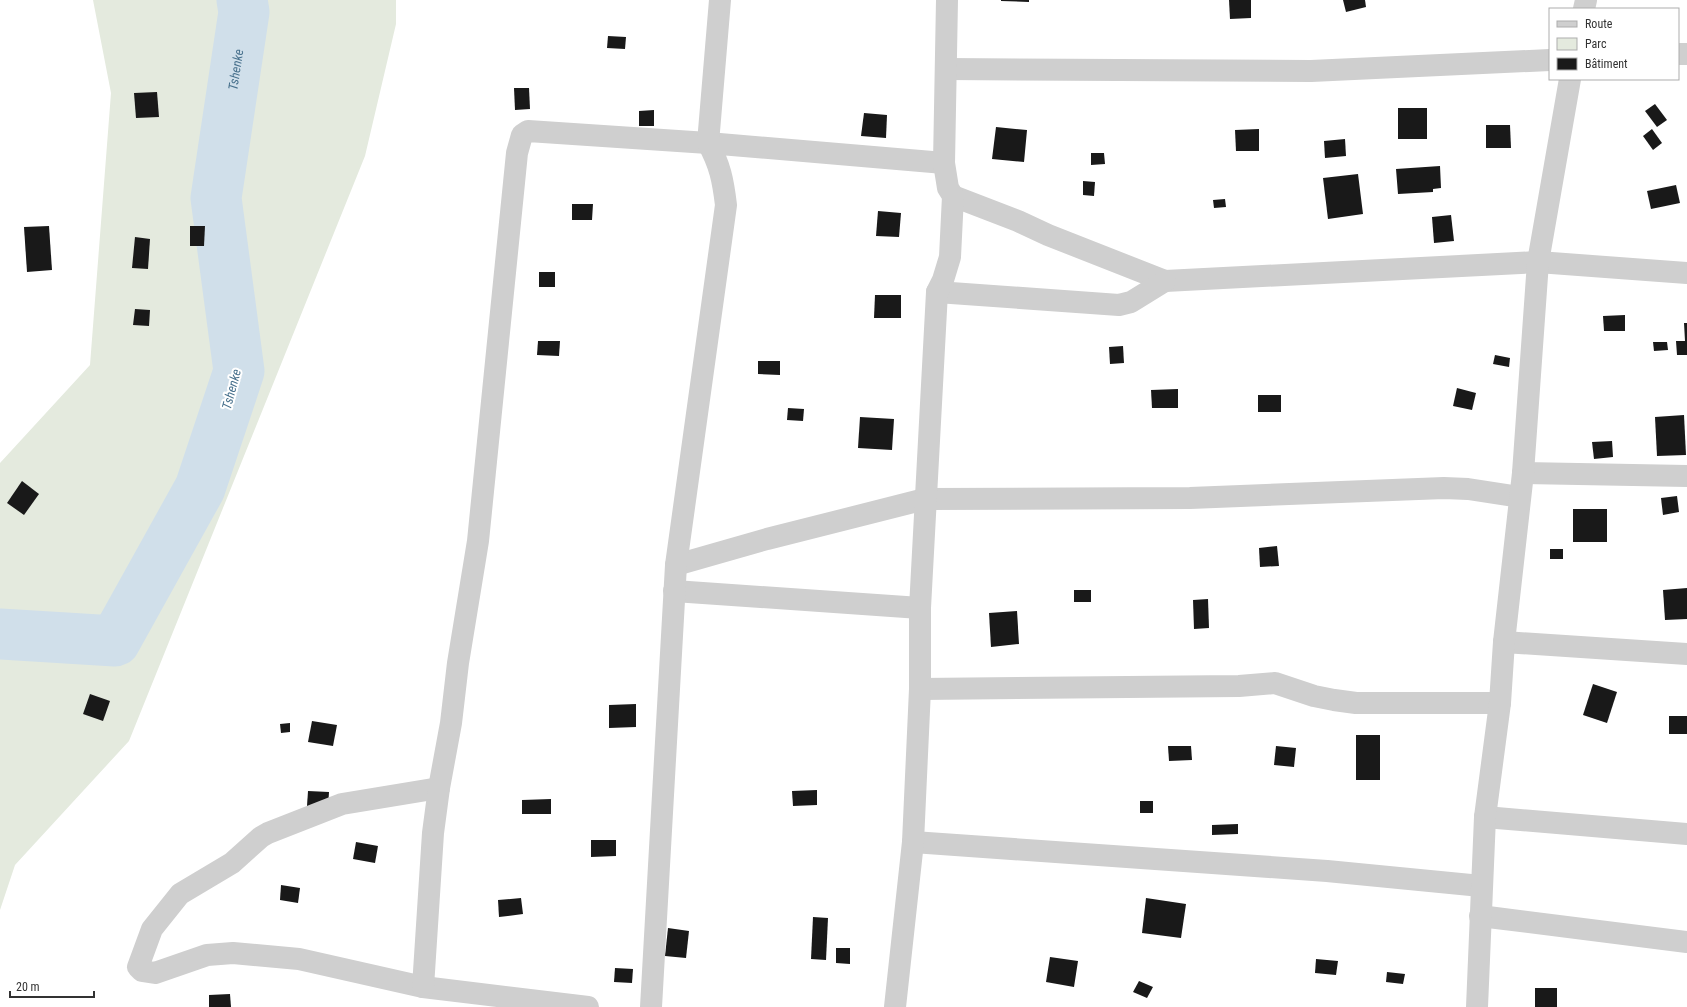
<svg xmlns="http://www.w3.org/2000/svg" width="1687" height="1007" font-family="'Roboto Condensed',sans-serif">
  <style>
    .green { fill: #e4eade }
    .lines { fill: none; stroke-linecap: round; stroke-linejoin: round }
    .river { stroke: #d0dfea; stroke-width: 51 }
    .building { fill: #191919 }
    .street { stroke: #cfcfcf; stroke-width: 22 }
    .labels { text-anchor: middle; stroke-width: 4; stroke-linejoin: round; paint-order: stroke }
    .water-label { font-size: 13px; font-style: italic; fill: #47708c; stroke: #fff }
  </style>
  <rect width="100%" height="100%" fill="#fff"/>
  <!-- green -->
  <polygon class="green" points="93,0 396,0 396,24 365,156 129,741 15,865 0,910 0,463 90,365 111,93"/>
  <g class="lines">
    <!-- river -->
    <path class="river" id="s1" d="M0 634 115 641 200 488 239 371 216 198 244 12 242 0"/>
  </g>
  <!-- building -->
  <g class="building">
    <polygon points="1001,0 1029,0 1029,2 1001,1"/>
    <polygon points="1229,0 1251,0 1251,18 1230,19"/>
    <polygon points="1343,0 1365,0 1366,7 1346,12"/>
    <polygon points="608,36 626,37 625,49 607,48"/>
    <polygon points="514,88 529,88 530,109 515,110"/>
    <polygon points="157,92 159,117 136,118 134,93"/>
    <polygon points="1655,104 1667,120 1657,127 1645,111"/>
    <rect x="1398" y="108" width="29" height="31"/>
    <polygon points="654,110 654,126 639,126 639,111"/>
    <polygon points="864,113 887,115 886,138 861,136"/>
    <polygon points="1486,125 1510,125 1511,148 1486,148"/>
    <polygon points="996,127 1027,130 1024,162 992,159"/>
    <polygon points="1259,129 1259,151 1236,151 1235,130"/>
    <polygon points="1652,129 1662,143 1653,150 1643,136"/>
    <polygon points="1345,139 1346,156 1325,158 1324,141"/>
    <polygon points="1091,153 1104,153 1105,164 1091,165"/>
    <polygon points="1440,166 1441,188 1433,189 1433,192 1398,194 1396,169"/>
    <polygon points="1358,174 1363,214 1328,219 1323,178"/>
    <polygon points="1083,181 1095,182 1094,196 1083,195"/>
    <polygon points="1676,185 1680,203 1651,209 1647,191"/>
    <polygon points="1225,199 1226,207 1214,208 1213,200"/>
    <polygon points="572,204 593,204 592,220 572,220"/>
    <polygon points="878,211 901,213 899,237 876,236"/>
    <polygon points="1451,215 1454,241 1434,243 1432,217"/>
    <polygon points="49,226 52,270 27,272 24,227"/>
    <polygon points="190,226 205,226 204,246 190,246"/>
    <polygon points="135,237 150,239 148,269 132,268"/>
    <rect x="539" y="272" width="16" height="15"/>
    <polygon points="875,295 901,295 901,318 874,318"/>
    <polygon points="135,309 150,310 149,326 133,325"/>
    <polygon points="1625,315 1625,331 1604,331 1603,316"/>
    <polygon points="1684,323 1687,323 1687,355 1677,355 1676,341 1685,341"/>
    <polygon points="538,341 560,341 559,356 537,355"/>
    <polygon points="1653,342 1667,342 1668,350 1654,351"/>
    <polygon points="1123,346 1124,363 1110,364 1109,347"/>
    <polygon points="1495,355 1510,358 1509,367 1493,364"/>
    <polygon points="758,361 780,361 780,375 758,374"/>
    <polygon points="1457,388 1476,393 1472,410 1453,406"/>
    <polygon points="1178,389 1178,408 1152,408 1151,390"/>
    <rect x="1258" y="395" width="23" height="17"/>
    <polygon points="788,408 804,409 803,421 787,420"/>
    <polygon points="1684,415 1686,455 1657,456 1655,417"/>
    <polygon points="860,417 894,419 892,450 858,448"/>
    <polygon points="1612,441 1613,457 1594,459 1592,442"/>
    <polygon points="22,481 39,494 24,515 7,503"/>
    <polygon points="1677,496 1679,512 1663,515 1661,498"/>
    <rect x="1573" y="509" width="34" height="33"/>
    <polygon points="1277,546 1279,566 1260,567 1259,548"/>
    <rect x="1550" y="549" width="13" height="10"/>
    <polygon points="1687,588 1687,619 1665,620 1663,590"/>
    <rect x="1074" y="590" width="17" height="12"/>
    <polygon points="1208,599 1209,628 1194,629 1193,600"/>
    <polygon points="1017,611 1019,644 991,647 989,613"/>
    <polygon points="1593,684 1617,692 1607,723 1583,715"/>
    <polygon points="90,694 110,701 103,721 83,714"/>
    <polygon points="636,704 636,727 609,728 609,705"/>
    <rect x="1669" y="716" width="18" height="18"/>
    <polygon points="312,721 337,725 333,746 308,742"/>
    <polygon points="290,723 290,732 281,733 280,724"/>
    <rect x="1356" y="735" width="24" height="45"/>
    <polygon points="1168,746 1191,746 1192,760 1169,761"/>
    <polygon points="1276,746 1296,748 1294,767 1274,765"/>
    <polygon points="817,790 817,805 793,806 792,791"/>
    <polygon points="308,791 329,792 328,807 307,806"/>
    <polygon points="551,799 551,814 522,814 522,800"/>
    <rect x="1140" y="801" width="13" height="12"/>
    <polygon points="1238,824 1238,834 1212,835 1212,825"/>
    <polygon points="591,840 616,840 616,856 591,857"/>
    <polygon points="356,842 378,846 375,863 353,859"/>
    <polygon points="281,885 300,888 298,903 280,900"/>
    <polygon points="521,898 523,914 499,917 498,900"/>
    <polygon points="1146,898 1186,904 1181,938 1142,933"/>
    <polygon points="813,917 828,918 826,960 811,959"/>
    <polygon points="668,928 689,931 686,958 665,956"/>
    <polygon points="836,948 850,948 850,964 836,963"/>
    <polygon points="1050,957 1078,961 1074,987 1046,982"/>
    <polygon points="1316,959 1338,961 1336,975 1315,973"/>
    <polygon points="615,968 633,969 632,983 614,982"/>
    <polygon points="1387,972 1405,974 1403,984 1386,982"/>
    <polygon points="1139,981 1153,987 1147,998 1133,992"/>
    <rect x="1535" y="988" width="22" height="19"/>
    <polygon points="230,994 231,1007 209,1007 209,995"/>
  </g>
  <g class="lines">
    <!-- street -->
    <g class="street">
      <polyline points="1584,9 1586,0"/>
      <polyline points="1678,54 1687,54"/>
      <polyline points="946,69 1311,71 1550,60"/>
      <polyline points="953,196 1018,221 1048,235 1165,281 1538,262 1687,273"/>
      <polyline points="937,292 1119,305 1131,302 1165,281"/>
      <polyline points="1523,473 1687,476"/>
      <polyline points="676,565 767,539 925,499 1190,498 1444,488 1468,489 1520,497"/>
      <polyline points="674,591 920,608"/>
      <polyline points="1504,642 1687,654"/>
      <polyline points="920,689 1239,686 1275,683 1314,696 1334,700 1356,703 1500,703"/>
      <polyline points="439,788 342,804 268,833 261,837 232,863 180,894 152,929 138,967 142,971 155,973 207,955 233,953 299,959 423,987 588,1007"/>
      <polyline points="1485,817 1687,834"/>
      <polyline points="913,842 1327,871 1481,886"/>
      <polyline points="1480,916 1687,942"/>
      <polyline points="423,987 433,833 439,788 451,723 458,663 478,541 517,153 522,135 528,131 708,143 944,163"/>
      <path d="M651 1007 676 565 726 205C723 180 720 165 708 143L720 0"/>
      <polyline points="895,1007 913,842 920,689 920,608 937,292 943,280 950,257 953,196 948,188 944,163 947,0"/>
      <polyline points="1477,1007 1485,817 1500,703 1504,642 1523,473 1538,262 1570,79"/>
    </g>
  </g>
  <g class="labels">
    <!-- water labels -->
    <g class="water-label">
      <text dy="5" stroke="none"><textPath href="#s1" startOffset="718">Tshenke</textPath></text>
      <text transform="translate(231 389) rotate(-75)" y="5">Tshenke</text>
    </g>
  </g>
  <!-- legend -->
  <rect x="1549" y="8" width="130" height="72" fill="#ffffff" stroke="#adadad"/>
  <rect x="1557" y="21" width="20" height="6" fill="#cfcfcf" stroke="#adadad"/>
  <text x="1585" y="28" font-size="12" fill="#323232">Route</text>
  <rect x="1557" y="38" width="20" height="12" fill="#e4eade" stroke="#adadad"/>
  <text x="1585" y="48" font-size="12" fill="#323232">Parc</text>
  <rect x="1557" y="58" width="20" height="12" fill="#191919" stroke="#adadad"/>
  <text x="1585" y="68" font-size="12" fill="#323232">Bâtiment</text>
  <!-- scale -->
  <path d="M10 991v6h84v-6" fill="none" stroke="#323232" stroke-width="2"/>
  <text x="16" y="991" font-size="12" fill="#323232" stroke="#ffffff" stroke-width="3" paint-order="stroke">20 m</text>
</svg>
